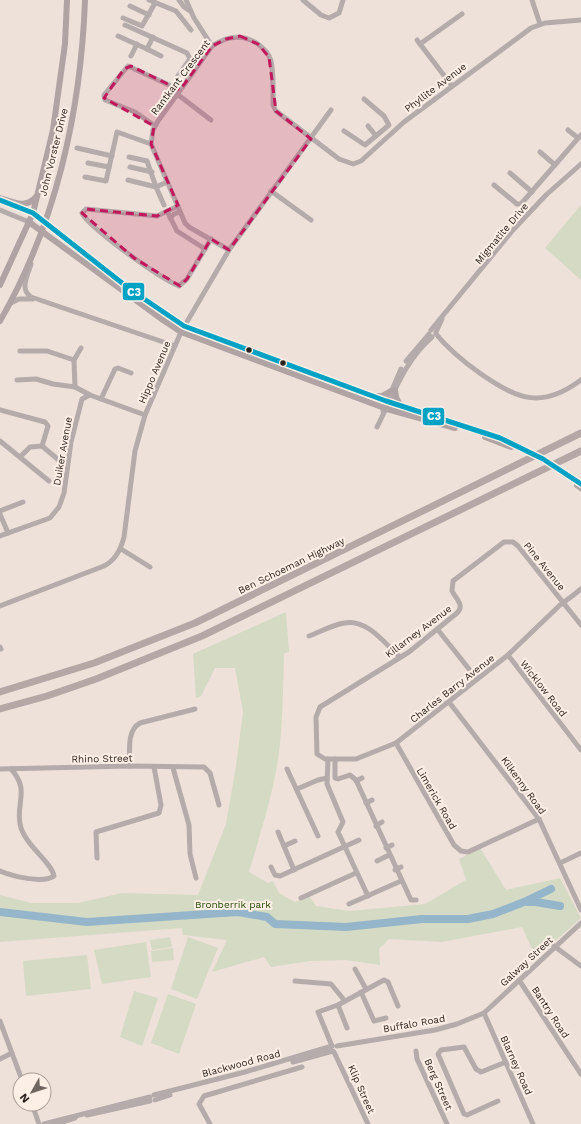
<svg xmlns="http://www.w3.org/2000/svg" width="581" height="1124" font-family="'Work Sans',sans-serif">
  <style>
    .green { fill: #d4dac3 }
    .lines { fill: none; stroke-linecap: round; stroke-linejoin: round }
    .river { stroke: #95b6ca; stroke-width: 8 }
    .minor { stroke: #b5abab; stroke-width: 5 }
    .major { stroke: #b0a3a3; stroke-width: 6 }
    .highway { stroke: #b4a7a6; stroke-width: 7 }
    .major-bridge { stroke: #b0a3a3; stroke-width: 6 }
    .bus-1-casing { stroke: #fcefe6; stroke-width: 8 }
    .bus-1 { stroke: #02a2c5; stroke-width: 5 }
    .marked { fill: #c2185b; fill-opacity: 0.2; stroke: #c2185b; stroke-width: 3; stroke-dasharray: 8 5; stroke-linejoin: round }
    .bus-dot { fill: #2b231e; stroke: #fcefe6; stroke-width: 1.5 }
    .labels { text-anchor: middle; stroke-width: 4; stroke-linejoin: round; paint-order: stroke }
    .street-label { font-size: 10px; fill: #2b231e; stroke: #fcefe6 }
    .park-label { font-size: 10px; fill: #254903; stroke: #fcefe6 }
    .line-badge { stroke: #fcefe6; stroke-width: 1.5 }
    .badge-label { font-size: 11px; text-anchor: middle; font-weight: bold; fill: #fff }
  </style>
  <rect width="100%" height="100%" fill="#eee1da"/>
  <!-- green -->
  <g class="green">
    <polygon points="581,205 581,280 545,248"/>
    <path d="M286 612 289 652 284 653C283 689 283 724 278 760 272 797 260 835 249 872L268 883 273 881 279 893 295 902 309 896 316 906 350 911 425 904 466 880 459 859 480 848 506 890 560 878 581 918 536 958 522 927 442 942 389 939 379 949 380 965 346 960 310 961 271 967 264 957 212 972 227 940 183 935 182 928 0 942V895L31 903H78L122 893 198 895 226 824 236 766 243 712 235 668H215L201 696 196 698 193 654Z"/>
    <polygon points="170,937 172,947 152,950 150,940"/>
    <polygon points="188,937 218,948 197,999 171,989"/>
    <polygon points="146,942 151,977 102,984 94,950"/>
    <polygon points="173,948 174,960 152,962 151,951"/>
    <polygon points="87,955 91,989 26,996 23,961"/>
    <polygon points="134,991 158,998 142,1046 120,1037"/>
    <polygon points="168,994 196,1004 179,1054 151,1043"/>
  </g>
  <g class="lines">
    <!-- river -->
    <g class="river">
      <polyline points="528,902 536,902 560,906"/>
      <polyline points="0,912 87,922 238,912 267,917 275,924 346,927 422,919 468,919 493,914 524,902 551,889"/>
    </g>
    <!-- minor -->
    <g class="minor">
      <polyline points="149,0 176,11 191,30"/>
      <polyline points="179,0 184,7 190,11"/>
      <polyline points="186,0 194,18 212,46"/>
      <polyline points="303,0 321,15 329,18 339,13 343,0"/>
      <polyline points="532,0 540,24"/>
      <polyline points="130,6 149,15"/>
      <polyline points="123,18 142,26 155,3"/>
      <polyline points="125,25 187,53 190,59"/>
      <polyline points="118,36 147,49 153,37"/>
      <polyline points="417,40 452,86"/>
      <polyline points="420,44 462,14"/>
      <polyline points="147,49 161,56"/>
      <polyline points="131,56 137,44"/>
      <polyline points="178,76 190,59 198,65"/>
      <polyline points="177,94 211,120"/>
      <polyline points="155,126 135,112 105,100 104,95 128,66 180,90"/>
      <polyline points="368,126 376,136"/>
      <polyline points="568,130 578,138"/>
      <polyline points="344,131 365,145 389,125 384,116 364,99"/>
      <polyline points="77,148 112,156"/>
      <polyline points="540,152 555,165"/>
      <polyline points="129,157 147,161 156,187 167,182"/>
      <polyline points="88,163 109,167"/>
      <polyline points="130,167 152,172"/>
      <polyline points="510,173 532,192"/>
      <polyline points="85,177 106,181 117,132 151,144"/>
      <polyline points="128,180 156,187 164,205"/>
      <polyline points="494,185 517,204 521,204 581,135"/>
      <polyline points="271,191 311,220"/>
      <polyline points="8,203 33,213"/>
      <path d="M178 206 157 216 86 209 82 213C89 228 161 279 179 286L187 279 211 239"/>
      <polyline points="0,210 29,222"/>
      <polyline points="167,211 177,231 205,249"/>
      <polyline points="170,218 174,214 180,212"/>
      <path d="M229 250 189 227 185 223 151 144 153 130 158 121 212 46C227 36 242 33 258 44 264 49 269 53 271 61 274 74 273 91 273 105L276 111 339 159 353 164 361 161 404 122 531 28 545 23 581 20"/>
      <path d="M31 264C28 275 19 289 31 297L175 346"/>
      <polyline points="11,303 19,299 33,299"/>
      <polyline points="431,330 513,230 546,195 581,164"/>
      <polyline points="436,332 442,319"/>
      <path d="M436 334C449 350 464 362 481 374 519 400 542 409 581 380"/>
      <polyline points="20,351 47,351 74,360"/>
      <polyline points="406,361 429,334"/>
      <polyline points="17,380 36,379 53,384 75,387 90,395"/>
      <polyline points="75,387 74,360 81,348"/>
      <polyline points="101,399 115,369 118,368 131,373"/>
      <polyline points="0,410 45,422 48,426 42,446 67,467"/>
      <polyline points="383,411 401,369"/>
      <path d="M377 427C393 396 404 361 432 337"/>
      <polyline points="0,441 49,481"/>
      <polyline points="20,457 30,447 42,446"/>
      <polyline points="0,511 23,502"/>
      <polyline points="0,514 8,533"/>
      <polyline points="0,536 50,518 59,507 64,493 71,442 82,399 90,395 145,415"/>
      <polyline points="121,549 150,567"/>
      <path d="M581 589C574 595 567 600 560 605L508 655 396 743 356 759H325L317 754 316 717 320 707 409 652 457 613C465 605 456 599 452 591L453 581 504 542H513L518 546 581 625"/>
      <path d="M0 606 104 566C116 560 121 549 124 537L135 451 145 415 181 332 229 250 331 110"/>
      <polyline points="438,630 477,679"/>
      <path d="M309 636C320 632 332 625 344 623 367 618 385 644 400 657"/>
      <polyline points="0,647 1,649"/>
      <polyline points="508,655 581,750"/>
      <polyline points="449,702 539,819 581,910"/>
      <polyline points="396,743 454,845 461,851 468,852 539,819"/>
      <polyline points="328,759 327,784 343,822 338,832 368,896"/>
      <polyline points="335,759 335,778 338,779 350,775 356,780 411,900 416,900"/>
      <path d="M130 766C130 752 126 731 140 723L195 709"/>
      <polyline points="173,768 189,825 190,854 196,878"/>
      <polyline points="0,769 130,766 204,767 210,773 219,805"/>
      <polyline points="287,769 318,836"/>
      <polyline points="356,781 362,778"/>
      <polyline points="297,789 318,780 327,778"/>
      <polyline points="366,803 372,800"/>
      <polyline points="376,826 382,822"/>
      <polyline points="278,832 294,870"/>
      <polyline points="284,846 295,841"/>
      <polyline points="386,848 392,845"/>
      <polyline points="97,858 96,832 159,813 161,805 154,767"/>
      <polyline points="377,861 389,855"/>
      <polyline points="560,863 581,853"/>
      <polyline points="271,867 275,875 280,876 359,840"/>
      <polyline points="395,870 401,867"/>
      <path d="M0 871C12 876 43 884 54 876 52 862 24 845 20 824 16 802 30 790 11 769"/>
      <polyline points="301,898 356,873"/>
      <polyline points="349,904 401,881"/>
      <polyline points="554,946 581,966"/>
      <polyline points="355,969 366,989"/>
      <polyline points="519,980 581,1074"/>
      <polyline points="295,981 331,984 345,1001"/>
      <polyline points="361,992 374,1021 386,1018"/>
      <polyline points="338,1005 347,1028"/>
      <polyline points="484,1013 533,1124"/>
      <polyline points="0,1021 22,1080"/>
      <polyline points="332,1046 318,1012 338,1005 384,980 388,982 398,1006"/>
      <polyline points="337,1046 435,1030 457,1024 484,1013 581,923"/>
      <polyline points="416,1051 417,1059 447,1124"/>
      <polyline points="334,1052 368,1124"/>
      <polyline points="0,1059 12,1053"/>
      <polyline points="293,1062 333,1051"/>
      <polyline points="154,1095 245,1072 332,1046"/>
      <polyline points="155,1100 170,1095"/>
      <polyline points="498,1101 467,1115 464,1114 438,1054 441,1050 464,1047 476,1069 481,1072 506,1062"/>
      <polyline points="32,1104 39,1124"/>
      <polyline points="87,1115 150,1101"/>
      <polyline points="44,1124 150,1097"/>
      <polyline points="56,1124 75,1118"/>
      <polyline points="210,1124 199,1104 204,1096 302,1067"/>
    </g>
    <!-- major -->
    <g class="major">
      <path d="M0 198C13 202 26 209 36 197"/>
      <polyline points="33,213 131,290 184,326 386,401 512,443"/>
      <polyline points="29,222 163,320 181,332 387,409 455,428"/>
      <polyline points="0,285 33,213 53,130 65,44 67,0"/>
      <path d="M0 321C56 224 81 111 85 0"/>
      <polyline points="395,390 396,397 401,407"/>
      <polyline points="376,396 382,396 391,391"/>
      <polyline points="485,437 511,447"/>
      <polyline points="577,485 581,488"/>
    </g>
    <!-- highway -->
    <g class="highway">
      <polyline points="0,692 94,663 195,623 581,433"/>
      <polyline points="0,709 47,696 96,679 202,636 581,451"/>
    </g>
    <!-- major-bridge -->
    <polyline class="major-bridge" points="512,443 543,459 578,482"/>
    <defs>
      <polyline id="bus-1" points="0,200 33,213 131,290 184,326 386,401 500,438 543,459 581,484"/>
    </defs>
    <!-- bus-1 casing -->
    <use href="#bus-1" class="bus-1-casing"/>
    <!-- bus-1 -->
    <use href="#bus-1" class="bus-1"/>
  </g>
  <!-- marked area -->
  <path class="marked" d="M240 36 258 44 269 57 276 111 311 139 229 250 211 239 187 279 180 286 134 258 82 213 86 209 157 216 178 205 151 144 154 126 104 98 124 69 131 66 180 90 212 46 226 39Z"/>
  <!-- markers -->
  <g class="bus-dot">
    <circle cx="249" cy="350" r="3.5"/>
    <circle cx="283" cy="363" r="3.5"/>
  </g>
  <g class="labels">
    <!-- street labels -->
    <g class="street-label">
      <text transform="translate(180 77) rotate(-53)" y="4">Rantkant Crescent</text>
      <text transform="translate(435 87) rotate(-37)" y="4">Phyllite Avenue</text>
      <text transform="translate(53 152) rotate(-76)" y="4">John Vorster Drive</text>
      <text transform="translate(501 233) rotate(-50)" y="4">Migmatite Drive</text>
      <text transform="translate(154 372) rotate(-67)" y="4">Hippo Avenue</text>
      <text transform="translate(62 451) rotate(-80)" y="4">Duiker Avenue</text>
      <text transform="translate(291 565) rotate(-26)" y="4">Ben Schoeman Highway</text>
      <text transform="translate(545 566) rotate(51)" y="4">Pine Avenue</text>
      <text transform="translate(418 631) rotate(-37)" y="4">Killarney Avenue</text>
      <text transform="translate(452 688) rotate(-38)" y="4">Charles Barry Avenue</text>
      <text transform="translate(544 688) rotate(52)" y="4">Wicklow Road</text>
      <text transform="translate(102 758) rotate(-1)" y="4">Rhino Street</text>
      <text transform="translate(524 785) rotate(54)" y="4">Kilkenny Road</text>
      <text transform="translate(437 798) rotate(60)" y="4">Limerick Road</text>
      <text transform="translate(526 961) rotate(-43)" y="4">Galway Street</text>
      <text transform="translate(551 1012) rotate(57)" y="4">Bantry Road</text>
      <text transform="translate(414 1023) rotate(-10)" y="4">Buffalo Road</text>
      <text transform="translate(241 1063) rotate(-15)" y="4">Blackwood Road</text>
      <text transform="translate(517 1065) rotate(66)" y="4">Blarney Road</text>
      <text transform="translate(439 1084) rotate(66)" y="4">Berg Street</text>
      <text transform="translate(362 1089) rotate(66)" y="4">Klip Street</text>
    </g>
    <!-- park labels -->
    <g class="park-label">
      <text x="233" y="908">Bronberrik park</text>
    </g>
  </g>
  <g class="line-badge">
    <rect x="122" y="282" width="23" height="19" rx="4" fill="#02a2c5"/>
    <rect x="422" y="407" width="23" height="19" rx="4" fill="#02a2c5"/>
  </g>
  <g class="badge-label">
    <text x="134" y="296">C3</text>
    <text x="434" y="420">C3</text>
  </g>
  <!-- north arrow -->
  <g transform="translate(32 1092) rotate(231)"><circle r="19" fill="#fcefe6" stroke="#a89d96"/>
  <path d="M0-3L7 15L0 10L-7 15Z" fill="#6f6660"/>
  <text y="-6" font-size="11" font-weight="bold" text-anchor="middle" fill="#2b231e">N</text>
  </g>
</svg>
